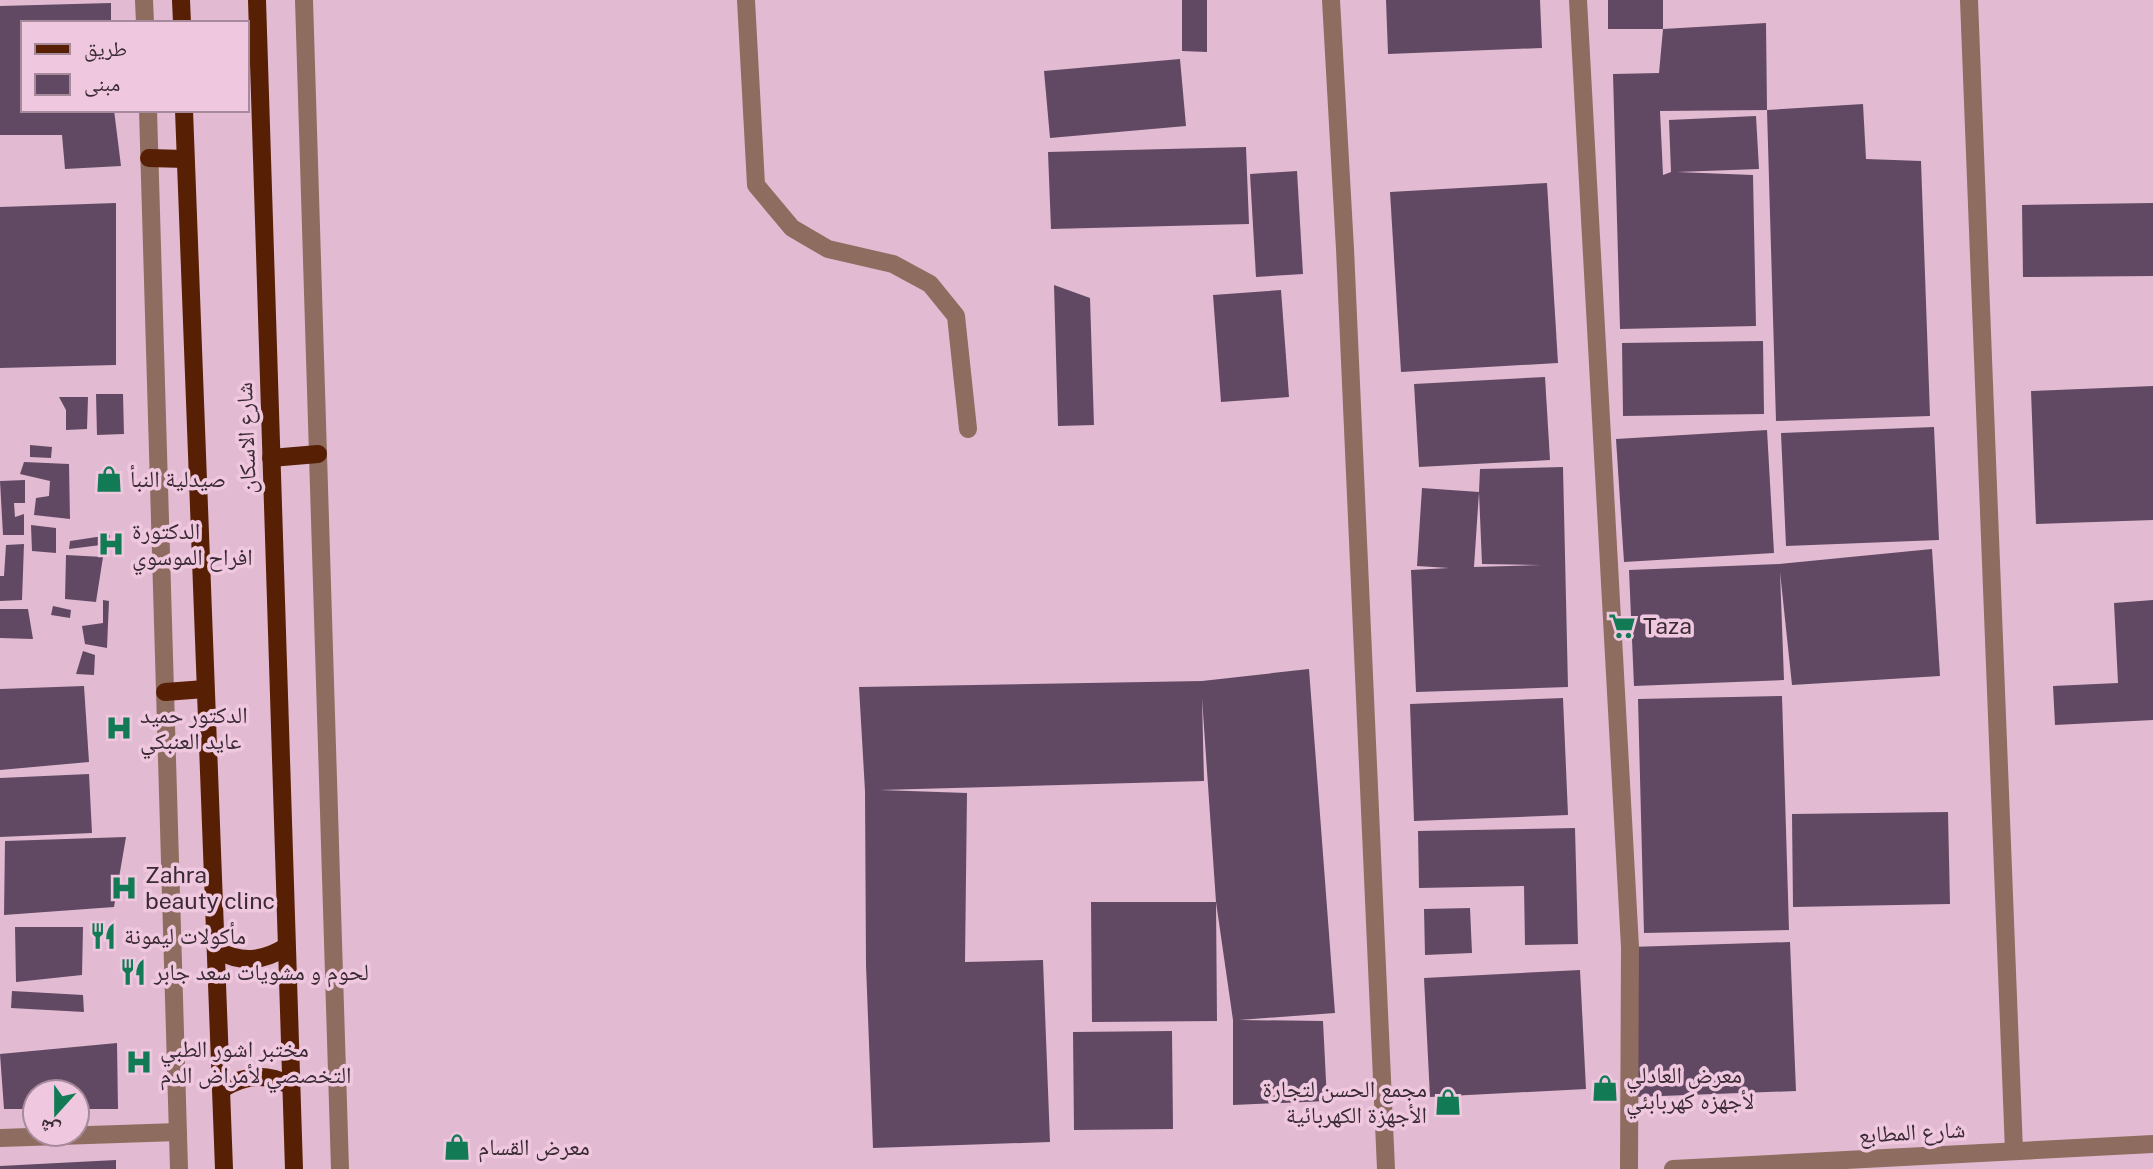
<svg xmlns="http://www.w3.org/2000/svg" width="2153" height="1169" font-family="'Public Sans','Noto Naskh Arabic',sans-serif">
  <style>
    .building { fill: #614964; fill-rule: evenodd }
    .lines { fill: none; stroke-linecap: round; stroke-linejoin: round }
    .minor { stroke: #8e6c5f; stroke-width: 18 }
    .major { stroke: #571f04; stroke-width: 18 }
    .labels { text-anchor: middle; stroke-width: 7; stroke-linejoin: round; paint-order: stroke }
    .street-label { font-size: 23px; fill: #392a33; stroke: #efc8df }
    .poi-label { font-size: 23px; fill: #392a33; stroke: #efc8df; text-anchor: start }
  </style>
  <rect width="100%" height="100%" fill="#e2bbd2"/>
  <!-- building -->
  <g class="building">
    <polygon points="1182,0 1207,0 1207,52 1182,51"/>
    <polygon points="1386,0 1540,0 1542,48 1388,54"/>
    <rect x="1608" y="0" width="55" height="29"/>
    <polygon points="111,3 111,23 23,23 23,110 114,110 121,166 65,169 62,135 0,135 0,6"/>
    <polygon points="1766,23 1767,110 1660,111 1663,175 1671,172 1669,120 1756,116 1759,169 1677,172 1753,175 1756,326 1620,329 1613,74 1659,73 1663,29"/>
    <polygon points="1180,59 1186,126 1050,138 1044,71"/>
    <polygon points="1863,104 1866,159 1921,161 1930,416 1776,421 1767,110"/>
    <polygon points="1246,147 1249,224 1051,229 1048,152"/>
    <polygon points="1297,171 1303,274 1256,277 1250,174"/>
    <polygon points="1547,183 1558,363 1401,372 1390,192"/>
    <polygon points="116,203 116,365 0,368 0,207"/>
    <polygon points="2153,203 2153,276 2023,277 2022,205"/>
    <polygon points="1054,285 1090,298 1094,425 1058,426"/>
    <polygon points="1281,290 1289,397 1221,402 1213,295"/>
    <polygon points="1763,341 1764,414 1623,416 1622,343"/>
    <polygon points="1545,377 1550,460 1419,467 1414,384"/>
    <polygon points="2153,386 2153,520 2036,524 2031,391"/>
    <polygon points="96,394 123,394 124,434 97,435"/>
    <polygon points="59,397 88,397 87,429 66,430 66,410"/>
    <polygon points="1934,427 1939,540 1786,546 1781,433"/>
    <polygon points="1767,430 1774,553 1624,562 1616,439"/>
    <polygon points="30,445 52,447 51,458 30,457"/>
    <polygon points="24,462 69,464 70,519 34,515 36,498 49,496 50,481 20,474"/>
    <path d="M1563 467 1568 687 1416 692 1411 570 1449 568 1417 566 1422 488 1479 492 1480 469ZM1479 492 1482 564 1542 565 1474 567Z"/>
    <polygon points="25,480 25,503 14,503 15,517 24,514 24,535 3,535 0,481"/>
    <polygon points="31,525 56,528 56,553 32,551"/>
    <polygon points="110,535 109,544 69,549 70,541"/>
    <polygon points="24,544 22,600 0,601 0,576 4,576 6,545"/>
    <polygon points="1932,549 1940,676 1792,685 1780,572 1784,680 1634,686 1629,570 1779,564"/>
    <polygon points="66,555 103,557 96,602 65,599"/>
    <polygon points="103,600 109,601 107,648 85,644 82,626 103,623"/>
    <polygon points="2153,600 2153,720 2055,725 2053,686 2118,683 2114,603"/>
    <polygon points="53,606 71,610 70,618 51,615"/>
    <polygon points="0,609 28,609 33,639 0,638"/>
    <polygon points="83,651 95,655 94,675 76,674"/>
    <polygon points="1309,669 1335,1013 1239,1020 1323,1021 1327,1101 1233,1105 1233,1020 1216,902 1202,698 1204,781 880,790 967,793 965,962 1043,960 1050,1142 873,1148 866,965 865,791 859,687 1202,681"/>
    <polygon points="84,686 89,762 0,770 0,689"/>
    <polygon points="1782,696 1789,930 1644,933 1638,699"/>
    <polygon points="1563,698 1568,815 1414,821 1410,704"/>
    <polygon points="89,774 92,833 0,837 0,778"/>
    <polygon points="1948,812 1950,904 1793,907 1792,814"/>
    <polygon points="1575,828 1578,944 1525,945 1524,886 1419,888 1418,831"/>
    <polygon points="126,837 114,907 4,915 5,841"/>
    <polygon points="1091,902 1216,902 1217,1021 1092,1022"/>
    <polygon points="1470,908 1472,953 1425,955 1424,909"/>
    <polygon points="15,927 83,927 82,975 16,982"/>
    <polygon points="1790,942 1796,1091 1635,1097 1630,947"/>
    <polygon points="1580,970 1586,1089 1430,1097 1424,978"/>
    <polygon points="12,991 83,995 84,1012 11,1008"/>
    <polygon points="1172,1031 1173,1129 1074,1130 1073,1032"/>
    <polygon points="117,1043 118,1109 77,1109 77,1092 35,1092 35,1109 4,1109 0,1054"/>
    <polygon points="116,1160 116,1169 0,1169 0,1166"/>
  </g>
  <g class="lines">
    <!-- minor -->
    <g class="minor">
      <polyline points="144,0 145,23"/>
      <polyline points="304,0 340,1169"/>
      <polyline points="746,0 756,185 792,228 828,249 893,264 930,284 956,316 968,429"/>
      <polyline points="1331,0 1345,249 1386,1169"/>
      <polyline points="1578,0 1630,947 1629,1169"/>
      <polyline points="1969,0 2014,1151"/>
      <polyline points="148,110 179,1169"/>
      <polyline points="0,1138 178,1132"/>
      <polyline points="1673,1169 2153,1144"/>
    </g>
    <!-- major -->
    <g class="major">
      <polyline points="181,0 182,23"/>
      <polyline points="257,0 294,1169"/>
      <polyline points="184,110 224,1169"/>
      <polyline points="149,158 185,159"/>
      <polyline points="271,458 318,454"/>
      <polyline points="165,692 205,689"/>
      <path d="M216 950C241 963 262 962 286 947"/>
      <path d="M222 1089C245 1074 268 1073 291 1086"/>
    </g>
  </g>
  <!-- icons -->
  <defs>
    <symbol id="shop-bare" viewBox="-9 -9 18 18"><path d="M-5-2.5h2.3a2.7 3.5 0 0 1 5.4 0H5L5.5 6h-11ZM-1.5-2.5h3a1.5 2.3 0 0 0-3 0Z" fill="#127b55" stroke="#efc8df" stroke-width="2.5" paint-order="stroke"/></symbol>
    <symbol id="hospital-bare" viewBox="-9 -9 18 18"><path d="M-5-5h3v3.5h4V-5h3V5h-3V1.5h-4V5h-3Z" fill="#127b55" stroke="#efc8df" stroke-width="2.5" paint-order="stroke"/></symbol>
    <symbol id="supermarket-bare" viewBox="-9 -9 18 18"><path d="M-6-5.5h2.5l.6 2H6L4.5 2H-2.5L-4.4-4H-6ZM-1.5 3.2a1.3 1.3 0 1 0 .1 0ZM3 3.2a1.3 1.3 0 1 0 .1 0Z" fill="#127b55" stroke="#efc8df" stroke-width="2.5" paint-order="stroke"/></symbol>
    <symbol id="restaurant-bare" viewBox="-9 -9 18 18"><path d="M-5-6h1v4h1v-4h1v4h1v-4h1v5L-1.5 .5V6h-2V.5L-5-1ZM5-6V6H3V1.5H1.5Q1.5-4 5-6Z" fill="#127b55" stroke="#efc8df" stroke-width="2.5" paint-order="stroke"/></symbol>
  </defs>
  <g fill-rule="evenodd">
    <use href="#shop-bare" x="90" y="460" width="38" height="38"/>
    <use href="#hospital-bare" x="92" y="525" width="38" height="38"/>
    <use href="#supermarket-bare" x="1603" y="607" width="38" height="38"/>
    <use href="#hospital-bare" x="100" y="709" width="38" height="38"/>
    <use href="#hospital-bare" x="105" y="869" width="38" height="38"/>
    <use href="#restaurant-bare" x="84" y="917" width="38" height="38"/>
    <use href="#restaurant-bare" x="114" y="953" width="38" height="38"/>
    <use href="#hospital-bare" x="120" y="1043" width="38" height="38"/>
    <use href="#shop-bare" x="1586" y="1069" width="38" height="38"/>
    <use href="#shop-bare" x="1429" y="1083" width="38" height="38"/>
    <use href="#shop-bare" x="438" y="1128" width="38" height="38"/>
  </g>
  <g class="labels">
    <!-- street labels -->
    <g class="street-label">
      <text transform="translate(246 438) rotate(-92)" y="8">شارع الاسكان</text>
      <text transform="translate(1912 1132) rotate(-3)" y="8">شارع المطابع</text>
    </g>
    <!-- poi labels -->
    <g class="poi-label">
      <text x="130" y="487">صيدلية النبأ</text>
      <text x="132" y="539">الدكتورة<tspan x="132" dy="26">افراح الموسوي</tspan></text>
      <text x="1643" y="634">Taza</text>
      <text x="140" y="723">الدكتور حميد<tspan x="140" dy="26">عايد العنبكي</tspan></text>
      <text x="145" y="883">Zahra<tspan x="145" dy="26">beauty clinc</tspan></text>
      <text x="124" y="944">مأكولات ليمونة</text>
      <text x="154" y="980">لحوم و مشويات سعد جابر</text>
      <text x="160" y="1057">مختبر اشور الطبي<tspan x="160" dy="26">التخصصي لأمراض الدم</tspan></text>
      <text x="1626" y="1083">معرض العادلي<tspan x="1626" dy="26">لأجهزه كهربابئي</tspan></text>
      <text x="1427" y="1097" text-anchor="end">مجمع الحسن لتجارة<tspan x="1427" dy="26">الأجهزة الكهربائية</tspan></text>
      <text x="478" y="1155">معرض القسام</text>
    </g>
  </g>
  <!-- legend -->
  <rect x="21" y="21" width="228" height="91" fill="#efc8df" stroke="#a6899a" stroke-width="2"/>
  <rect x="35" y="44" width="35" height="10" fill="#571f04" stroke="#a6899a" stroke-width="2"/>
  <text x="84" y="56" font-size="21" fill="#392a33">طريق</text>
  <rect x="35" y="74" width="35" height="21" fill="#614964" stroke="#a6899a" stroke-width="2"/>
  <text x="84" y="91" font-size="21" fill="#392a33">مبنى</text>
  <!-- north arrow -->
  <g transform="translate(56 1113) rotate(201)"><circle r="33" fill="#efc8df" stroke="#a6899a" stroke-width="2"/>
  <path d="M0-5L12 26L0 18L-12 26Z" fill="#127b55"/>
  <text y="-10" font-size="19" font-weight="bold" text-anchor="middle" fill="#392a33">ش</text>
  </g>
</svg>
